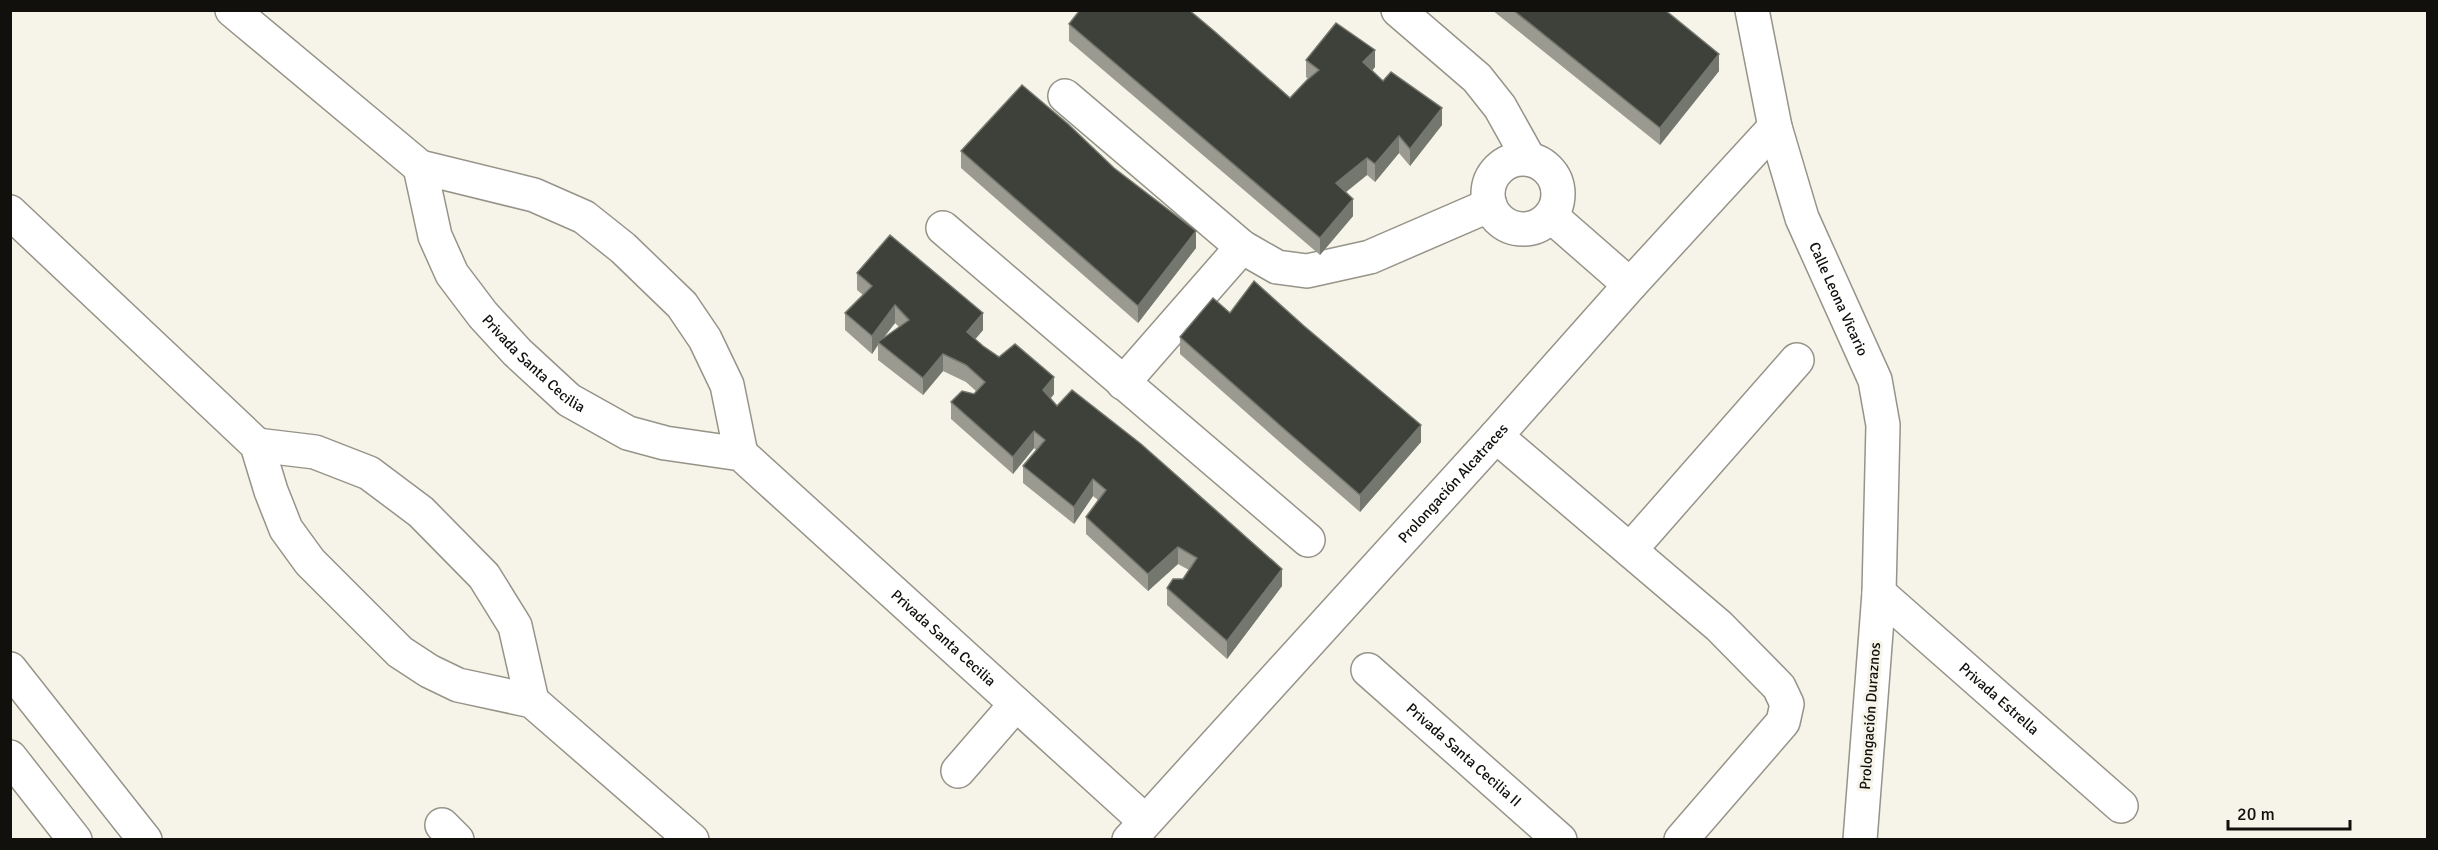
<svg xmlns="http://www.w3.org/2000/svg" width="2438" height="850" font-family="Signika,sans-serif">
  <style>
    .lines { fill: none; stroke-linecap: round; stroke-linejoin: round }
    .street-casing { stroke: #969389; stroke-width: 36 }
    .secondary-casing { stroke: #969389; stroke-width: 36 }
    .street { stroke: #fff; stroke-width: 33 }
    .secondary { stroke: #fff; stroke-width: 33 }
    .wall { fill: #9a9a90; fill-rule: evenodd }
    .shaded-wall { fill: #74776e }
    .building { fill: #3d4139; stroke: #74776e; stroke-width: 1.5 }
    .labels { text-anchor: middle; stroke-width: 6; stroke-linejoin: round; paint-order: stroke }
    .street-label { font-size: 15px; fill: #11100c; stroke: #f6f4e8 }
  </style>
  <rect width="100%" height="100%" fill="#f6f4e8"/>
  <g class="lines">
    <defs>
      <g id="street">
        <polyline points="232,10 420,167 534,195 584,217 623,248 682,305 705,339 727,385 741,454"/>
        <polyline points="1398,10 1477,78 1500,107 1529,159"/>
        <path id="s1" d="M1752 10 1775 127 1802 218 1875 380 1883 425 1879 593 1860 840"/>
        <polyline points="1065,96 1242,247 1277,267 1307,271 1370,257 1490,205"/>
        <circle cx="1523" cy="194" r="35"/>
        <path id="s2" d="M420 167 435 236 452 274 483 315 517 352 569 400 628 433 665 443 741 454 1145 821"/>
        <polyline points="10,212 257,445 271,491 286,529 310,562 400,652 429,671 458,685 532,701 692,840"/>
        <polyline points="1551,216 1630,285"/>
        <polyline points="943,228 1308,540"/>
        <polyline points="1123,383 1242,247"/>
        <polyline points="1496,436 1719,626 1779,687 1787,704 1783,722 1681,840"/>
        <polyline points="257,445 315,452 369,473 421,512 484,576 515,626 532,701"/>
        <polyline points="1630,550 1797,360"/>
        <path id="s3" d="M1879 593 2121 806"/>
        <path id="s4" d="M1368 670 1560 840"/>
        <polyline points="958,771 1016,704"/>
        <polyline points="442,825 457,840"/>
        <path id="s5" d="M1129 840 1496 436 1630 285 1775 127"/>
      </g>
      <g id="secondary">
        <polyline points="10,669 145,840"/>
        <polyline points="10,757 75,840"/>
      </g>
    </defs>
    <!-- street casing -->
    <use href="#street" class="street-casing"/>
    <!-- secondary casing -->
    <use href="#secondary" class="secondary-casing"/>
    <!-- street -->
    <use href="#street" class="street"/>
    <!-- secondary -->
    <use href="#secondary" class="secondary"/>
  </g>
  <!-- wall -->
  <g class="wall">
    <polygon points="1492,10 1665,10 1719,71 1660,145"/>
    <polygon points="1069,24 1290,98 1308,79 1306,77 1306,60 1375,67 1372,71 1383,81 1442,125 1410,166 1399,153 1375,182 1367,175 1346,192 1353,216 1320,255 1069,41"/>
    <polygon points="961,151 1196,248 1138,323 961,168"/>
    <path d="M857 273 983 330 975 339 983 346 1054 394 1051 398 1057 406 1282 586 1227 659 1167 605V588L1183 579 1189 570 1178 564 1148 591 1086 534V517L1098 500 1093 496 1074 524 1023 483V466L1036 450 1034 448 1013 474 951 419V402L974 394 976 391 966 382 943 371 923 395 878 360V345L872 354 845 330V313L863 295 857 290ZM895 323 899 327 883 339Z"/>
    <polygon points="1230,313 1421,442 1360,512 1283,445 1180,354 1180,337"/>
  </g>
  <!-- shaded-wall -->
  <g class="shaded-wall">
    <polygon points="1375,50 1375,67 1363,80 1363,62"/>
    <polygon points="1719,54 1719,71 1660,145 1660,128"/>
    <polygon points="1442,108 1442,125 1410,166 1410,149"/>
    <polygon points="1399,136 1399,153 1375,182 1375,164"/>
    <polygon points="1367,158 1367,175 1336,200 1336,183"/>
    <polygon points="1353,199 1353,216 1320,255 1320,238"/>
    <polygon points="1196,231 1196,248 1138,323 1138,306"/>
    <polygon points="895,305 895,323 879,343 878,342 878,345 872,354 872,336"/>
    <polygon points="983,313 983,330 967,349 967,332"/>
    <polygon points="943,354 943,371 923,395 923,378"/>
    <polygon points="1054,377 1054,394 1043,407 1043,390"/>
    <polygon points="1421,425 1421,442 1360,512 1360,495"/>
    <polygon points="1034,431 1034,448 1013,474 1013,457"/>
    <polygon points="1093,479 1093,496 1074,524 1074,507"/>
    <polygon points="1178,547 1178,564 1148,591 1148,574"/>
    <polygon points="1282,569 1282,586 1227,659 1227,641"/>
  </g>
  <!-- building -->
  <g class="building">
    <polygon points="1080,10 1189,10 1214,31 1290,98 1307,80 1319,70 1306,60 1336,23 1375,50 1363,62 1383,81 1391,72 1442,108 1410,149 1399,136 1375,164 1367,158 1336,183 1353,199 1320,238 1069,24"/>
    <polygon points="1513,10 1665,10 1719,54 1660,128"/>
    <polygon points="1022,85 1068,124 1114,168 1196,231 1138,306 961,151"/>
    <polygon points="890,235 983,313 967,332 983,346 999,357 1015,344 1054,377 1043,390 1057,406 1072,390 1141,444 1282,569 1227,641 1167,588 1173,579 1183,579 1197,558 1178,547 1148,574 1086,517 1106,490 1093,479 1074,507 1023,466 1045,440 1034,431 1013,457 951,402 962,391 974,394 985,382 966,365 943,354 923,378 878,342 909,320 895,305 872,336 845,313 872,286 857,273"/>
    <polygon points="1254,281 1304,326 1421,425 1360,495 1283,428 1180,337 1213,298 1230,313"/>
  </g>
  <g class="labels">
    <!-- street labels -->
    <g class="street-label">
      <text dy="5" stroke="none"><textPath href="#s1" startOffset="303">Calle Leona Vicario</textPath></text>
      <text dy="5" stroke="none"><textPath href="#s2" startOffset="234">Privada Santa Cecilia</textPath></text>
      <text dy="5" stroke="none"><textPath href="#s5" startOffset="482">Prolongación Alcatraces</textPath></text>
      <text dy="5" stroke="none"><textPath href="#s2" startOffset="741">Privada Santa Cecilia</textPath></text>
      <text dy="5" stroke="none"><textPath href="#s3" startOffset="160">Privada Estrella</textPath></text>
      <text transform="translate(1870 716) rotate(-86)" y="5">Prolongación Duraznos</text>
      <text dy="5" stroke="none"><textPath href="#s4" startOffset="128">Privada Santa Cecilia II</textPath></text>
    </g>
  </g>
  <!-- border -->
  <rect width="2438" height="850" fill="none" stroke="#11100c" stroke-width="24"/>
  <!-- scale -->
  <path d="M2228 820v9h122v-9" fill="none" stroke="#11100c" stroke-width="3"/>
  <text x="2237" y="820" font-size="18" fill="#11100c" stroke="#f6f4e8" stroke-width="4.5" paint-order="stroke">20 m</text>
</svg>
